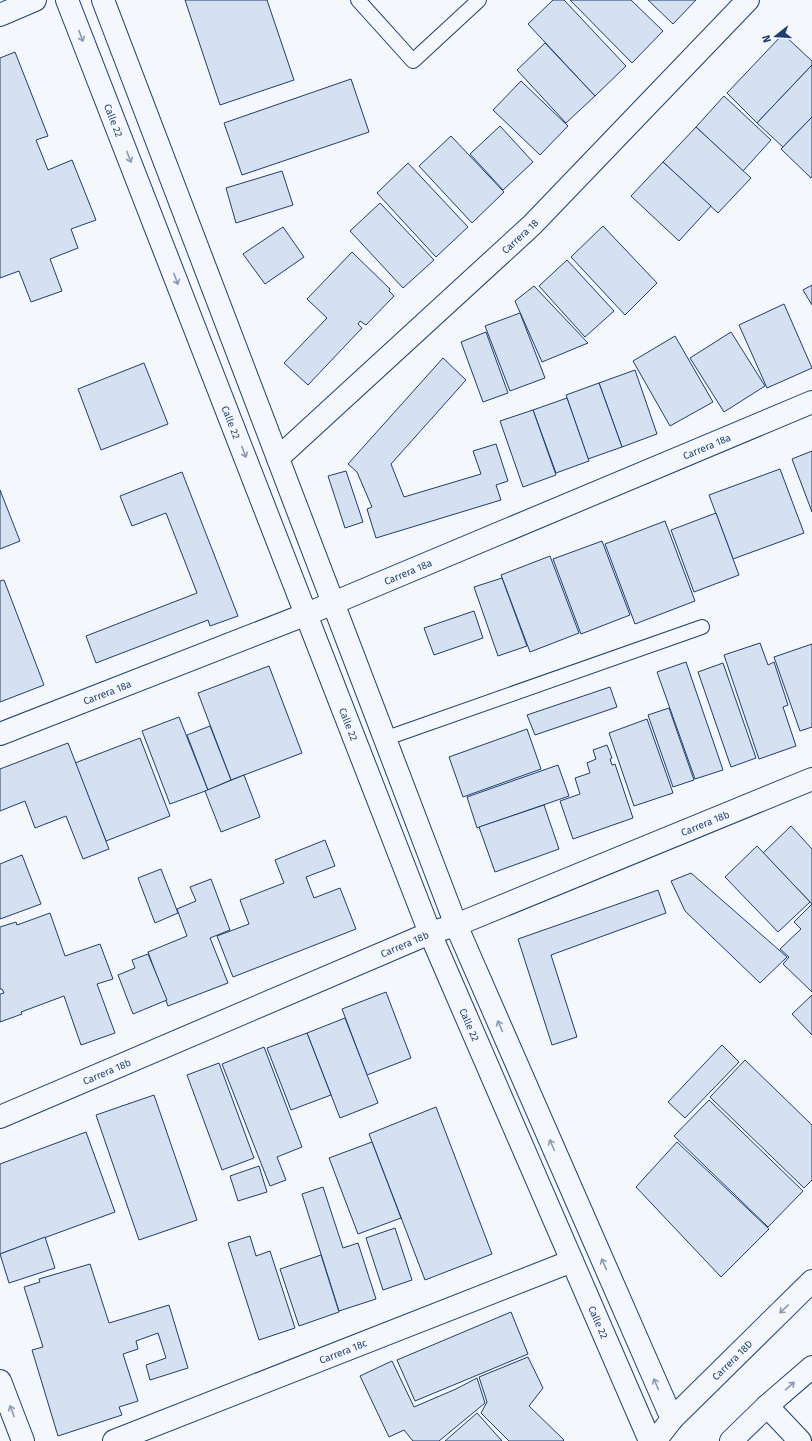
<svg xmlns="http://www.w3.org/2000/svg" width="812" height="1441" font-family="'Fira Sans',sans-serif">
  <style>
    .building { fill: #d5e0f0; stroke: #1d3f73 }
    .lines { fill: none; stroke-linecap: round; stroke-linejoin: round }
    .lane-casing { stroke: #1d3f73; stroke-width: 16 }
    .street-casing { stroke: #1d3f73; stroke-width: 24 }
    .secondary-casing { stroke: #1d3f73; stroke-width: 24 }
    .primary-casing { stroke: #1d3f73; stroke-width: 24 }
    .lane { stroke: #f4f7fb; stroke-width: 14 }
    .street { stroke: #f4f7fb; stroke-width: 22 }
    .secondary { stroke: #f4f7fb; stroke-width: 22 }
    .primary { stroke: #f4f7fb; stroke-width: 22 }
    .oneway { stroke: #889bb7 }
    .labels { text-anchor: middle; stroke-width: 3; stroke-linejoin: round; paint-order: stroke }
    .street-label { font-size: 10px; fill: #1d3f73; stroke: #f4f7fb }
  </style>
  <rect width="100%" height="100%" fill="#f4f7fb"/>
  <!-- building -->
  <g class="building">
    <polygon points="185,0 267,0 294,80 220,105"/>
    <polygon points="553,0 564,0 626,66 595,96 528,24"/>
    <polygon points="570,0 631,0 663,31 632,63"/>
    <polygon points="648,0 696,0 673,24"/>
    <polygon points="783,34 812,61 812,65 757,123 727,93"/>
    <polygon points="545,43 595,96 566,123 517,70"/>
    <polygon points="15,52 48,136 36,140 48,170 72,160 96,220 71,229 78,248 50,259 62,291 31,302 19,271 0,278 0,58"/>
    <polygon points="812,65 812,117 783,147 757,123"/>
    <polygon points="351,79 369,132 242,175 224,123"/>
    <polygon points="521,81 568,126 540,155 493,110"/>
    <polygon points="724,96 771,140 743,171 696,127"/>
    <polygon points="812,117 812,177 811,178 781,149"/>
    <polygon points="500,126 533,162 503,190 470,154"/>
    <polygon points="696,127 751,178 718,213 663,162"/>
    <polygon points="451,136 504,192 472,223 419,166"/>
    <polygon points="663,162 711,206 679,241 631,196"/>
    <polygon points="408,163 468,227 436,257 377,193"/>
    <polygon points="282,171 293,205 236,223 226,188"/>
    <polygon points="380,203 434,260 403,288 350,231"/>
    <polygon points="603,226 657,283 625,315 571,257"/>
    <polygon points="283,227 304,257 265,284 243,254"/>
    <polygon points="352,252 390,289 389,291 394,296 366,325 360,321 358,324 362,328 308,385 284,363 327,318 307,299"/>
    <polygon points="567,260 614,311 585,337 539,286"/>
    <polygon points="812,285 812,305 803,290"/>
    <polygon points="534,286 588,343 542,362 515,301"/>
    <polygon points="784,304 812,368 767,388 739,325"/>
    <polygon points="520,313 545,378 510,391 485,326"/>
    <polygon points="486,332 508,393 483,402 461,342"/>
    <polygon points="731,332 765,386 724,412 690,358"/>
    <polygon points="675,336 713,402 670,426 633,361"/>
    <polygon points="443,358 466,380 391,464 404,497 481,474 473,451 496,444 508,481 496,485 501,500 376,538 367,509 372,507 357,472 348,464"/>
    <polygon points="144,363 168,424 101,450 78,389"/>
    <polygon points="635,370 657,434 622,447 599,383"/>
    <polygon points="599,383 622,447 588,459 566,395"/>
    <polygon points="567,398 589,461 556,473 533,410"/>
    <polygon points="533,410 556,475 523,487 500,421"/>
    <polygon points="812,451 812,512 792,459"/>
    <polygon points="780,469 804,533 733,559 709,495"/>
    <polygon points="346,471 363,522 345,528 328,476"/>
    <polygon points="182,472 238,616 210,626 208,620 96,663 86,636 197,593 166,513 132,526 120,496"/>
    <polygon points="0,490 20,541 0,549"/>
    <polygon points="716,513 739,575 694,592 671,530"/>
    <polygon points="665,521 695,601 635,624 605,544"/>
    <polygon points="602,541 630,615 581,634 553,559"/>
    <polygon points="550,556 579,633 530,652 501,575"/>
    <polygon points="502,578 527,646 498,656 474,587"/>
    <polygon points="4,580 44,685 0,702 0,581"/>
    <polygon points="474,611 483,638 434,655 424,628"/>
    <polygon points="760,643 768,665 774,662 788,705 783,707 796,746 759,759 724,655"/>
    <polygon points="812,644 812,727 800,731 774,657"/>
    <polygon points="686,662 723,770 695,779 657,672"/>
    <polygon points="723,663 756,758 731,767 698,672"/>
    <polygon points="269,666 302,753 231,780 198,693"/>
    <polygon points="610,687 617,707 535,735 527,715"/>
    <polygon points="669,708 694,780 673,787 648,715"/>
    <polygon points="179,717 208,790 170,804 142,731"/>
    <polygon points="647,719 673,793 634,806 609,733"/>
    <polygon points="210,726 231,780 208,790 187,735"/>
    <polygon points="527,729 541,769 463,797 449,757"/>
    <polygon points="140,738 170,816 106,841 75,763"/>
    <polygon points="68,743 109,849 83,859 66,816 35,828 25,801 0,811 0,769"/>
    <polygon points="607,745 612,758 610,759 612,765 615,764 633,818 573,839 560,801 580,794 575,778 590,773 587,763 596,759 593,750"/>
    <polygon points="558,765 569,796 477,828 467,797"/>
    <polygon points="244,775 260,817 221,832 205,791"/>
    <polygon points="544,805 559,849 495,872 479,827"/>
    <polygon points="791,826 812,849 812,904 763,853"/>
    <polygon points="325,840 335,866 306,877 314,898 340,888 356,929 233,977 217,936 249,924 240,900 284,883 275,860"/>
    <polygon points="757,846 810,902 778,932 725,877"/>
    <polygon points="22,855 41,904 0,919 0,864"/>
    <polygon points="161,869 178,913 155,923 138,878"/>
    <polygon points="691,873 787,957 760,983 685,911 671,881"/>
    <polygon points="211,879 230,930 210,938 228,983 168,1006 148,952 187,936 177,909 196,901 190,887"/>
    <polygon points="658,890 666,913 551,955 577,1037 552,1045 518,939"/>
    <polygon points="812,904 812,992 783,964 789,957 780,949 801,929 794,922"/>
    <polygon points="50,913 65,956 100,944 113,979 97,984 115,1033 81,1045 64,996 21,1012 22,1014 0,1022 0,994 4,993 2,989 0,989 0,927 16,922 17,925"/>
    <polygon points="148,954 167,1000 133,1014 118,975 135,968 132,960"/>
    <polygon points="386,992 411,1058 367,1075 342,1009"/>
    <polygon points="812,995 812,1035 792,1014"/>
    <polygon points="345,1018 378,1103 340,1118 307,1033"/>
    <polygon points="307,1033 331,1095 291,1110 267,1048"/>
    <polygon points="722,1045 739,1062 685,1118 668,1102"/>
    <polygon points="264,1047 302,1147 277,1157 286,1180 270,1186 222,1064"/>
    <polygon points="745,1060 812,1125 812,1180 804,1188 710,1097"/>
    <polygon points="219,1063 254,1158 222,1170 187,1075"/>
    <polygon points="154,1095 197,1220 139,1240 96,1115"/>
    <polygon points="709,1100 803,1191 768,1227 674,1136"/>
    <polygon points="436,1107 492,1254 425,1280 369,1134"/>
    <polygon points="86,1132 115,1212 0,1254 0,1164"/>
    <polygon points="372,1142 401,1218 358,1234 329,1158"/>
    <polygon points="677,1142 769,1229 721,1277 636,1187"/>
    <polygon points="259,1166 267,1192 238,1201 230,1176"/>
    <polygon points="323,1187 343,1248 358,1243 376,1299 339,1311 302,1194"/>
    <polygon points="395,1228 412,1280 383,1290 366,1238"/>
    <polygon points="250,1236 256,1256 270,1251 295,1328 259,1340 228,1243"/>
    <polygon points="45,1237 55,1268 9,1283 0,1254"/>
    <polygon points="321,1255 339,1312 299,1326 280,1269"/>
    <polygon points="90,1264 109,1323 169,1305 188,1368 150,1380 146,1365 166,1358 158,1333 136,1341 138,1349 123,1354 138,1401 119,1407 122,1415 58,1436 32,1350 43,1347 24,1287 40,1282 39,1279"/>
    <polygon points="511,1312 528,1354 415,1401 397,1360"/>
    <polygon points="528,1357 543,1388 529,1406 564,1440 563,1441 509,1441 481,1413 487,1402 479,1377"/>
    <polygon points="392,1361 414,1407 456,1389 477,1378 485,1403 439,1441 413,1441 404,1430 389,1437 360,1376"/>
    <polygon points="477,1413 502,1441 445,1441"/>
  </g>
  <g class="lines">
    <defs>
      <g id="lane">
        <polyline points="358,0 413,61 479,0"/>
        <polyline points="384,739 702,627"/>
      </g>
      <g id="street">
        <path id="s1" d="M67 0 430 933 650 1441"/>
        <polyline points="103,0 456,925 672,1419"/>
        <polyline points="0,15 35,0"/>
        <path id="s2" d="M278 458 532 225 748 0"/>
        <path id="s3" d="M0 734 307 614 812 402"/>
        <path id="s4" d="M0 1117 430 933 456 925 812 779"/>
        <polyline points="767,1406 800,1441"/>
        <path id="s5" d="M114 1441 572 1261"/>
      </g>
      <polyline id="secondary" points="0,1381 23,1441"/>
      <g id="primary">
        <path id="s6" d="M655 1441 672 1419 812 1281"/>
        <polyline points="731,1441 767,1406 812,1367"/>
      </g>
    </defs>
    <!-- lane casing -->
    <use href="#lane" class="lane-casing"/>
    <!-- street casing -->
    <use href="#street" class="street-casing"/>
    <!-- secondary casing -->
    <use href="#secondary" class="secondary-casing"/>
    <!-- primary casing -->
    <use href="#primary" class="primary-casing"/>
    <!-- lane -->
    <use href="#lane" class="lane"/>
    <!-- street -->
    <use href="#street" class="street"/>
    <!-- secondary -->
    <use href="#secondary" class="secondary"/>
    <!-- primary -->
    <use href="#primary" class="primary"/>
  </g>
  <!-- one-way arrows -->
  <defs><path id="oneway-shaft" d="M-6 0H5M1.5-3L5.5 0L1.5 3" fill="none" stroke-width="1.6" stroke-linecap="round" stroke-linejoin="round"/></defs>
  <g class="oneway">
    <use href="#oneway-shaft" transform="translate(81 36) rotate(69)"/>
    <use href="#oneway-shaft" transform="translate(129 157) rotate(69)"/>
    <use href="#oneway-shaft" transform="translate(176 279) rotate(69)"/>
    <use href="#oneway-shaft" transform="translate(244 452) rotate(69)"/>
    <use href="#oneway-shaft" transform="translate(500 1026) rotate(-114)"/>
    <use href="#oneway-shaft" transform="translate(552 1145) rotate(-114)"/>
    <use href="#oneway-shaft" transform="translate(604 1264) rotate(-114)"/>
    <use href="#oneway-shaft" transform="translate(784 1309) rotate(136)"/>
    <use href="#oneway-shaft" transform="translate(656 1384) rotate(-114)"/>
    <use href="#oneway-shaft" transform="translate(790 1386) rotate(-41)"/>
    <use href="#oneway-shaft" transform="translate(12 1411) rotate(-111)"/>
  </g>
  <g class="labels">
    <!-- street labels -->
    <g class="street-label">
      <text dy="4" stroke="none"><textPath href="#s1" startOffset="129">Calle 22</textPath></text>
      <text dy="4" stroke="none"><textPath href="#s2" startOffset="328">Carrera 18</textPath></text>
      <text dy="4" stroke="none"><textPath href="#s1" startOffset="453">Calle 22</textPath></text>
      <text dy="4" stroke="none"><textPath href="#s3" startOffset="763">Carrera 18a</textPath></text>
      <text dy="4" stroke="none"><textPath href="#s3" startOffset="439">Carrera 18a</textPath></text>
      <text dy="4" stroke="none"><textPath href="#s3" startOffset="115">Carrera 18a</textPath></text>
      <text dy="4" stroke="none"><textPath href="#s1" startOffset="777">Calle 22</textPath></text>
      <text dy="4" stroke="none"><textPath href="#s4" startOffset="764">Carrera 18b</textPath></text>
      <text dy="4" stroke="none"><textPath href="#s4" startOffset="440">Carrera 18b</textPath></text>
      <text dy="4" stroke="none"><textPath href="#s1" startOffset="1101">Calle 22</textPath></text>
      <text dy="4" stroke="none"><textPath href="#s4" startOffset="116">Carrera 18b</textPath></text>
      <text dy="4" stroke="none"><textPath href="#s1" startOffset="1425">Calle 22</textPath></text>
      <text dy="4" stroke="none"><textPath href="#s5" startOffset="246">Carrera 18c</textPath></text>
      <text dy="4" stroke="none"><textPath href="#s6" startOffset="112">Carrera 18D</textPath></text>
    </g>
  </g>
  <!-- north arrow -->
  <g transform="translate(776 36) rotate(253)" stroke="#f4f7fb" stroke-width="3" paint-order="stroke">
  <path d="M0-3L7 15L0 10L-7 15Z" fill="#1d3f73"/>
  <text y="-6" font-size="11" font-weight="bold" text-anchor="middle" fill="#1d3f73">N</text>
  </g>
</svg>
